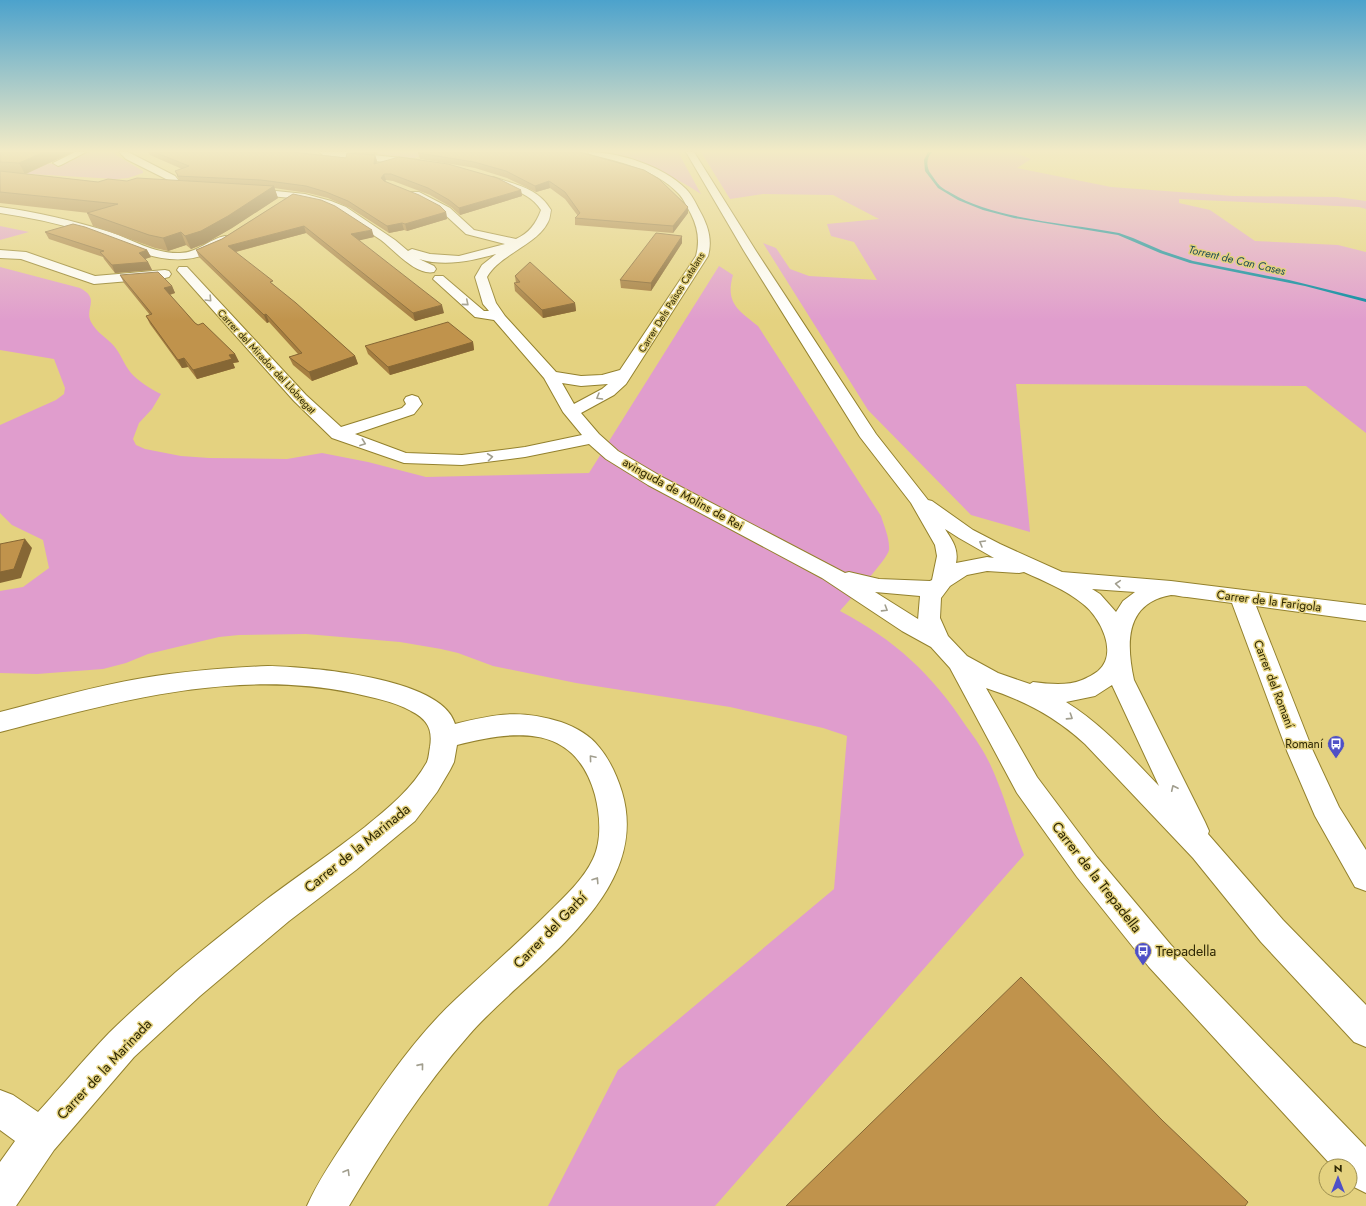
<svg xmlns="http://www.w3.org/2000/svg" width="1366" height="1206" font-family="Jost,sans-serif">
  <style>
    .green { fill: #e09dcd }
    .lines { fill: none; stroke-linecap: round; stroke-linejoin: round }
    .stream { fill: #0288a2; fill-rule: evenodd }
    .minor-casing { stroke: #93812d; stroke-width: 2 }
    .minor { fill: #fff; fill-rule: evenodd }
    .wall { fill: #a57e41 }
    .shaded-wall { fill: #866735 }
    .building { fill: #c0934c; stroke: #866735 }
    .oneway { stroke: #a19e8e }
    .labels { text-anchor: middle; stroke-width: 3; stroke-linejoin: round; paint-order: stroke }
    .far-street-label { font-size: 10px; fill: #2f2804; stroke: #e4d280 }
    .far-water-label { font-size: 11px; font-style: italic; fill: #1d4b56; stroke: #e4d280 }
    .street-label { font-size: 12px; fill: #2f2804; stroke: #e4d280 }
    .poi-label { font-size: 12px; fill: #2f2804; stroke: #e4d280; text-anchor: end }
    .near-street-label { font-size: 14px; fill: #2f2804; stroke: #e4d280 }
    .near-poi-label { font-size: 14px; fill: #2f2804; stroke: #e4d280; text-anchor: start }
  </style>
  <rect width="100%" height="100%" fill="#e4d280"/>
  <!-- green -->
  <g class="green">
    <polygon points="89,152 114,152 116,155 143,171 143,173 128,178 116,179 13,173 15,163 64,164"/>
    <polygon points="358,152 437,152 414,158"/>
    <path d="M609 152H678L701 194C672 175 642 161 609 152Z"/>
    <polygon points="701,152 1014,152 1031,159 1017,168 1111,187 1233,196 1337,197 1366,201 1366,209 1359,207 1179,199 1179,203 1210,210 1255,241 1338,245 1366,252 1366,433 1306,386 1016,384 1030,532 971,515 868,410 763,243 776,248 790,269 809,276 877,280 854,242 831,236 827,224 879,219 833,195 763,194 730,199"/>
    <polygon points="0,226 29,232 0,240"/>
    <path d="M719 266 733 275C725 303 738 310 758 326L881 516C884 526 890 539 889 550 887 560 849 600 840 611 895 640 932 674 966 726 975 738 984 751 990 764 1004 794 1012 825 1024 855L715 1206H548L618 1070 834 889 847 736 823 728 730 707 576 683 493 666 458 653 441 649 400 642 306 634 239 635 219 637 148 654 126 663 103 669 37 674 0 673V591L23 587 49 568 43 540 12 525 0 513V425L56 400 64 394 65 388 54 359 0 350V267L80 288C101 299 84 308 91 322 96 332 107 338 114 346 121 354 124 365 131 373 137 380 152 390 161 394L152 409 139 423 133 439 136 445 145 449 181 456 209 458 287 459 322 453 368 462 426 477 589 473Z"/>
  </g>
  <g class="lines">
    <!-- stream -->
    <path class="stream" d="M928 152H932C926 158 926 168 931 174 934 178 937 183 940 186 943 189 948 191 951 193 995 220 1068 223 1119 233L1133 238 1163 251 1193 261 1289 280 1366 299V302L1305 286 1190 263 1160 253 1118 235 1014 218 983 210 958 200 938 188 925 171 924 160Z"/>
    <defs>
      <g id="minor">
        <polygon points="75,152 86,152 61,165 58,166 53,163"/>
        <polygon points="119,152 128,152 175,176 179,181 172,188 164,188 163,186 168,180 126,159"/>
        <polygon points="319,152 346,152 419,160 424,163 419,166 323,155"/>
        <path d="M588 152C619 152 663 166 686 189 693 196 697 206 702 215 709 229 712 241 708 256L626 384 614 395 581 413 599 434 618 451 662 477 845 573 849 572 879 579 930 581 932 580 937 556 935 545 911 503 860 437 744 251 686 152H694L756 251 876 434 928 500 932 501 973 530 1000 544 1062 572 1171 581 1366 605V621L1256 606 1313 751 1339 807 1366 850V891L1355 887 1315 816 1287 751 1232 603C1217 601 1202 599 1187 597 1182 597 1176 595 1171 595 1125 603 1126 643 1134 680L1205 822 1209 831 1208 834 1283 920 1366 1005V1047L1354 1042 1261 942 1193 858 1085 744C1054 716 1025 701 986 688L1037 777 1097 857 1171 945 1366 1147V1193L1350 1185V1166H1332L1149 967 1077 877 1017 793 950 668 931 647 902 631 822 578 648 485 606 459 589 444 525 457 462 465 404 463 332 438 294 401 177 270 179 267H187L306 395 341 427 402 408 406 404 404 400 406 397 412 395 418 397 422 404 414 414 355 434 406 453 462 455 525 447 582 435 563 412 544 378 494 320 475 317 433 279 435 276H443L484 311H489L483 304 475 277 482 265 496 254C471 261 445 267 419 259L434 266 436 269 434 272C416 276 394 250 381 240 367 231 352 218 337 211 310 197 277 197 247 194L242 191 247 188 305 194 331 201 346 207 395 240 408 251 412 249 430 254 459 256 505 244 466 234 442 212 411 196 410 194 411 192H419L450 208 474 230 516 239C529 233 536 224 541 210 530 192 508 188 490 182L488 180 493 177 496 178C518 185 539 189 551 210 550 214 550 219 548 222 537 245 500 254 487 277L496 303 505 316 556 372 581 376 602 375 620 370 696 256C700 241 698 228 691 214 687 207 684 199 678 193 655 169 620 162 589 154ZM562 383 581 386 608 384 602 389 574 404ZM945 529 959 538 994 558 987 557 956 563C959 549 952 540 945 529ZM987 571 1019 573 1024 572C1044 581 1066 590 1083 604 1100 617 1119 653 1098 671 1094 674 1087 678 1082 680 1067 686 1049 684 1033 682L1030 684 998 673 967 656 948 636 940 618 941 598 950 586 967 575ZM1092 589 1135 592 1123 601 1116 612 1100 594ZM875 592 920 596 918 620V619ZM1112 685 1159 786C1130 756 1102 724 1066 702L1095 696Z"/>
        <path d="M0 207C37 212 74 221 110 232 133 240 155 254 180 253 197 253 209 239 225 236L229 237 231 239C226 245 217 249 211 252 167 273 124 244 83 231 56 223 28 217 0 213Z"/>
        <polygon points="0,250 26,252 95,276 165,270 169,271 171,274 169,277 165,278 94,284 21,259 0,258"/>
        <path d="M268 666C309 667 442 677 455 724 495 714 520 709 561 722 575 727 590 735 599 747 610 760 617 776 622 792 653 896 527 968 469 1035 423 1087 385 1146 349 1206H307C318 1181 334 1158 349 1135 381 1088 414 1038 456 999 487 970 519 942 549 912 565 896 583 880 593 859 602 840 600 815 595 795 575 723 515 730 457 745L454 762 450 770 437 792 415 821 356 870 289 921 200 996 134 1057 54 1150 16 1206H0V1162L15 1141 0 1130V1090L13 1095 38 1112C62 1086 84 1059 109 1033 130 1012 154 992 176 972 206 947 236 923 267 899 299 875 333 852 365 827 388 808 412 789 427 762 429 757 429 752 430 747 433 729 427 719 411 711 393 701 374 698 353 693 234 668 115 702 0 732V712C47 700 95 686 143 678 185 671 226 668 268 666Z"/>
      </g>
    </defs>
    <!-- minor casing -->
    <use href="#minor" class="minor-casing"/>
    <!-- minor -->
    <use href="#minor" class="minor"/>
  </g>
  <!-- wall -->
  <g class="wall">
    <polygon points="0,152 73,152 26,174 98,182 179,180 175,171 182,169 150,155 148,152 292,152 346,158 375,155 377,161 376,163 521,190 522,196 460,215 451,207 430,195 393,181 386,180 385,181 446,212 447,219 407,231 404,230 389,233 350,208 328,198 308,193 274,188 278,198 232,228 206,243 191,249 186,245 168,251 155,248 93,226 87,213 89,213 0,203"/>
    <polygon points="354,152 378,152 377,154"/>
    <polygon points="580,152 688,207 688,213 673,233 575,225 575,218 578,216 565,199 550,188 536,192 507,178 475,168 420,159 418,153"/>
    <polygon points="293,194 374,237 358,240 444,313 415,321 306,233 236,252 355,356 358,364 312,381 293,365 289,357 298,354 269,322 267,323 199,257 196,250 222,239"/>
    <polygon points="45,232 147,250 151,257 145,259 148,262 152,270 115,273 104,259 103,257 49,239"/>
    <polygon points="682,236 682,243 651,291 621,288 620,280"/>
    <polygon points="120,275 172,286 175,293 170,295 195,323 235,354 239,362 233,363 235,368 197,379 188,367 182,368 150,324 146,316 150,315 124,283"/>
    <polygon points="515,276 575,303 576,311 543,318 515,291 514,283 516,283"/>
    <polygon points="473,342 474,350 390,375 368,354 365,346"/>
  </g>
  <!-- shaded-wall -->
  <g class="shaded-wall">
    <polygon points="44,152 73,152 25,174 19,163"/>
    <polygon points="375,155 377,161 375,170 374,164"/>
    <polygon points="384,174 386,180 382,184 381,178"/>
    <polygon points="549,181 550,188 536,192 535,186"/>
    <polygon points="274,186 278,198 232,228 206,243 191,249 185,236"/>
    <polygon points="521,190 522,196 460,215 459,208"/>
    <polygon points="688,207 688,213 673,233 673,226"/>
    <polygon points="446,212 447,219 407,231 405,224"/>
    <polygon points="402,223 404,230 389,233 387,226"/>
    <polygon points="304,226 306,233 231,253 228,246"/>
    <polygon points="372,230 374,237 353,242 351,234"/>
    <polygon points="181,232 186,245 168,251 163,238"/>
    <polygon points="682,236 682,243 651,291 651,283"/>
    <polygon points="147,250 151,257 142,260 139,253"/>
    <polygon points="148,262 152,270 115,273 112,265"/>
    <polygon points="172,286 175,293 167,295 164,288"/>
    <polygon points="575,303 576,311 543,318 542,310"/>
    <polygon points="442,305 444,313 415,321 413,313"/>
    <polygon points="266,314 269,322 267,323 264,315"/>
    <polygon points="473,342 474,350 390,375 388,367"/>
    <polygon points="235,354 239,362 233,363 235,368 197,379 193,370 229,355"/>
    <polygon points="355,356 358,364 312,381 309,372"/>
    <polygon points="184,358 188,367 182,368 178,360"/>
    <polygon points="25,539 32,548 21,578 0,583 0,572"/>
  </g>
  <!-- building -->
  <g class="building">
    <polygon points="2,152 44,152 19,163 0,162 0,153"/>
    <polygon points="154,152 292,152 346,158 347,153 375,155 374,164 399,157 448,164 497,178 521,190 459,208 449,200 428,188 391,174 384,174 381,178 384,181 419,195 440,206 446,212 405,224 402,223 387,226 348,201 326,192 306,186 261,180 177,176 178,175 175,171 189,166"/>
    <polygon points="421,152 580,152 644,170 659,179 688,207 673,226 575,218 580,213 565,192 549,181 535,186 506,171 474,162 418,153"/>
    <polygon points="0,171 98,182 108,179 127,181 137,178 274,186 228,216 201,231 185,236 181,232 163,238 149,235 87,213 118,204 0,192"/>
    <polygon points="293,194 321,200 335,206 372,230 351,234 442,305 413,313 304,226 228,246 273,281 270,282 296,303 355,356 309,372 289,357 302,353 266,314 264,315 196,250 222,239"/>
    <polygon points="73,224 85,227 147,250 139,253 148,262 112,265 100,252 104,251 45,232"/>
    <polygon points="656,233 682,236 651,283 620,280"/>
    <polygon points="530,262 575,303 542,310 514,283 520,282 515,276"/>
    <polygon points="158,272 172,286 164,288 195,323 198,325 203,323 235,354 229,355 232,359 193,370 184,358 178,360 146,316 152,314 120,275"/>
    <polygon points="448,322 473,342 388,367 365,346"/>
    <polygon points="25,539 14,569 0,572 0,544"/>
    <polygon points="1021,977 1163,1121 1248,1202 1245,1206 786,1206"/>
  </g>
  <!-- one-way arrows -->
  <defs><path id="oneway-chevron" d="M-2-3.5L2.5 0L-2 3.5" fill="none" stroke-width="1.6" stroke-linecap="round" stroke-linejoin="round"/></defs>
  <g class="oneway">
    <use href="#oneway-chevron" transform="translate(209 299) rotate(46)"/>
    <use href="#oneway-chevron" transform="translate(466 303) rotate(40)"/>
    <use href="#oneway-chevron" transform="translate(599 397) rotate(150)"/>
    <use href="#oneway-chevron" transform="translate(363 443) rotate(20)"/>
    <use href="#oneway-chevron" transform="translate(490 457) rotate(-7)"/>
    <use href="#oneway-chevron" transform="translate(982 543) rotate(-150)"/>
    <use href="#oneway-chevron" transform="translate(1118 584) rotate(-175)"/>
    <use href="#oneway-chevron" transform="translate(885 609) rotate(32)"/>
    <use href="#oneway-chevron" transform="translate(1070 717) rotate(33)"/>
    <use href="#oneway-chevron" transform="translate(592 758) rotate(-130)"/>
    <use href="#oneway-chevron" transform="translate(1174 788) rotate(-115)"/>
    <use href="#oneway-chevron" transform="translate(596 880) rotate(-57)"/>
    <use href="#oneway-chevron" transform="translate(421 1066) rotate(-51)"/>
    <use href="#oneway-chevron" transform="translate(347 1172) rotate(-59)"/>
  </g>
  <!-- sky -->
  <linearGradient id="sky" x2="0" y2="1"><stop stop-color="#4ca2cc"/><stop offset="0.47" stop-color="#f3ebc6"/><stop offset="1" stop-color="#f3ebc6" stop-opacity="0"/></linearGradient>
  <rect width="1366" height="321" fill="url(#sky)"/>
  <!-- icons -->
  <defs>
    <symbol id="bus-pin" viewBox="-11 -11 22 30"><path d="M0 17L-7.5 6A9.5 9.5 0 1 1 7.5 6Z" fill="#4f50c6" stroke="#e4d280"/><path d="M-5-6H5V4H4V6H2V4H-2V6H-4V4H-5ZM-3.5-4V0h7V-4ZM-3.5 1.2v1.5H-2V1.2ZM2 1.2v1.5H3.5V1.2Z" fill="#fff"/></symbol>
  </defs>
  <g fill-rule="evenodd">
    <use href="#bus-pin" x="1326" y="734" width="20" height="27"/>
    <use href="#bus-pin" x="1133" y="941" width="20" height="27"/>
  </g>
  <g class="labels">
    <!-- far-street labels -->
    <g class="far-street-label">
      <text transform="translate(671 302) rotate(-58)" y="4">Carrer Dels Països Catalans</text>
      <text transform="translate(267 361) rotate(47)" y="4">Carrer del Mirador del Llobregat</text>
    </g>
    <!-- far-water labels -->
    <g class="far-water-label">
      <text transform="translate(1237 260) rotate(13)" y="4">Torrent de Can Cases</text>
    </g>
    <!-- street labels -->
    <g class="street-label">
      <text transform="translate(683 494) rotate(29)" y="4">avinguda de Molins de Rei</text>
      <text transform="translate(1269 601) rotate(7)" y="4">Carrer de la Farigola</text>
      <text transform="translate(1274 684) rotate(69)" y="4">Carrer del Romaní</text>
    </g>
    <!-- poi labels -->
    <g class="poi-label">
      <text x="1323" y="748">Romaní</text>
    </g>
    <!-- near-street labels -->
    <g class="near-street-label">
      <text transform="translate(357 848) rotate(-39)" y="5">Carrer de la Marinada</text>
      <text transform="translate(1097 877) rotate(52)" y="5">Carrer de la Trepadella</text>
      <text transform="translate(550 930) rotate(-46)" y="5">Carrer del Garbí</text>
      <text transform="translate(104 1069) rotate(-47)" y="5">Carrer de la Marinada</text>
    </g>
    <!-- near-poi labels -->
    <g class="near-poi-label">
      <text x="1156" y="956">Trepadella</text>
    </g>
  </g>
  <!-- north arrow -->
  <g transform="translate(1338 1178)"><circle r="19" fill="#e4d280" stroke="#9c8e4e"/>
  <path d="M0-3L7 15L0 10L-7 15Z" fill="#4f50c6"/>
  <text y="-6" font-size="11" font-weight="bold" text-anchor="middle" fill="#2f2804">N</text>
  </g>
</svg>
